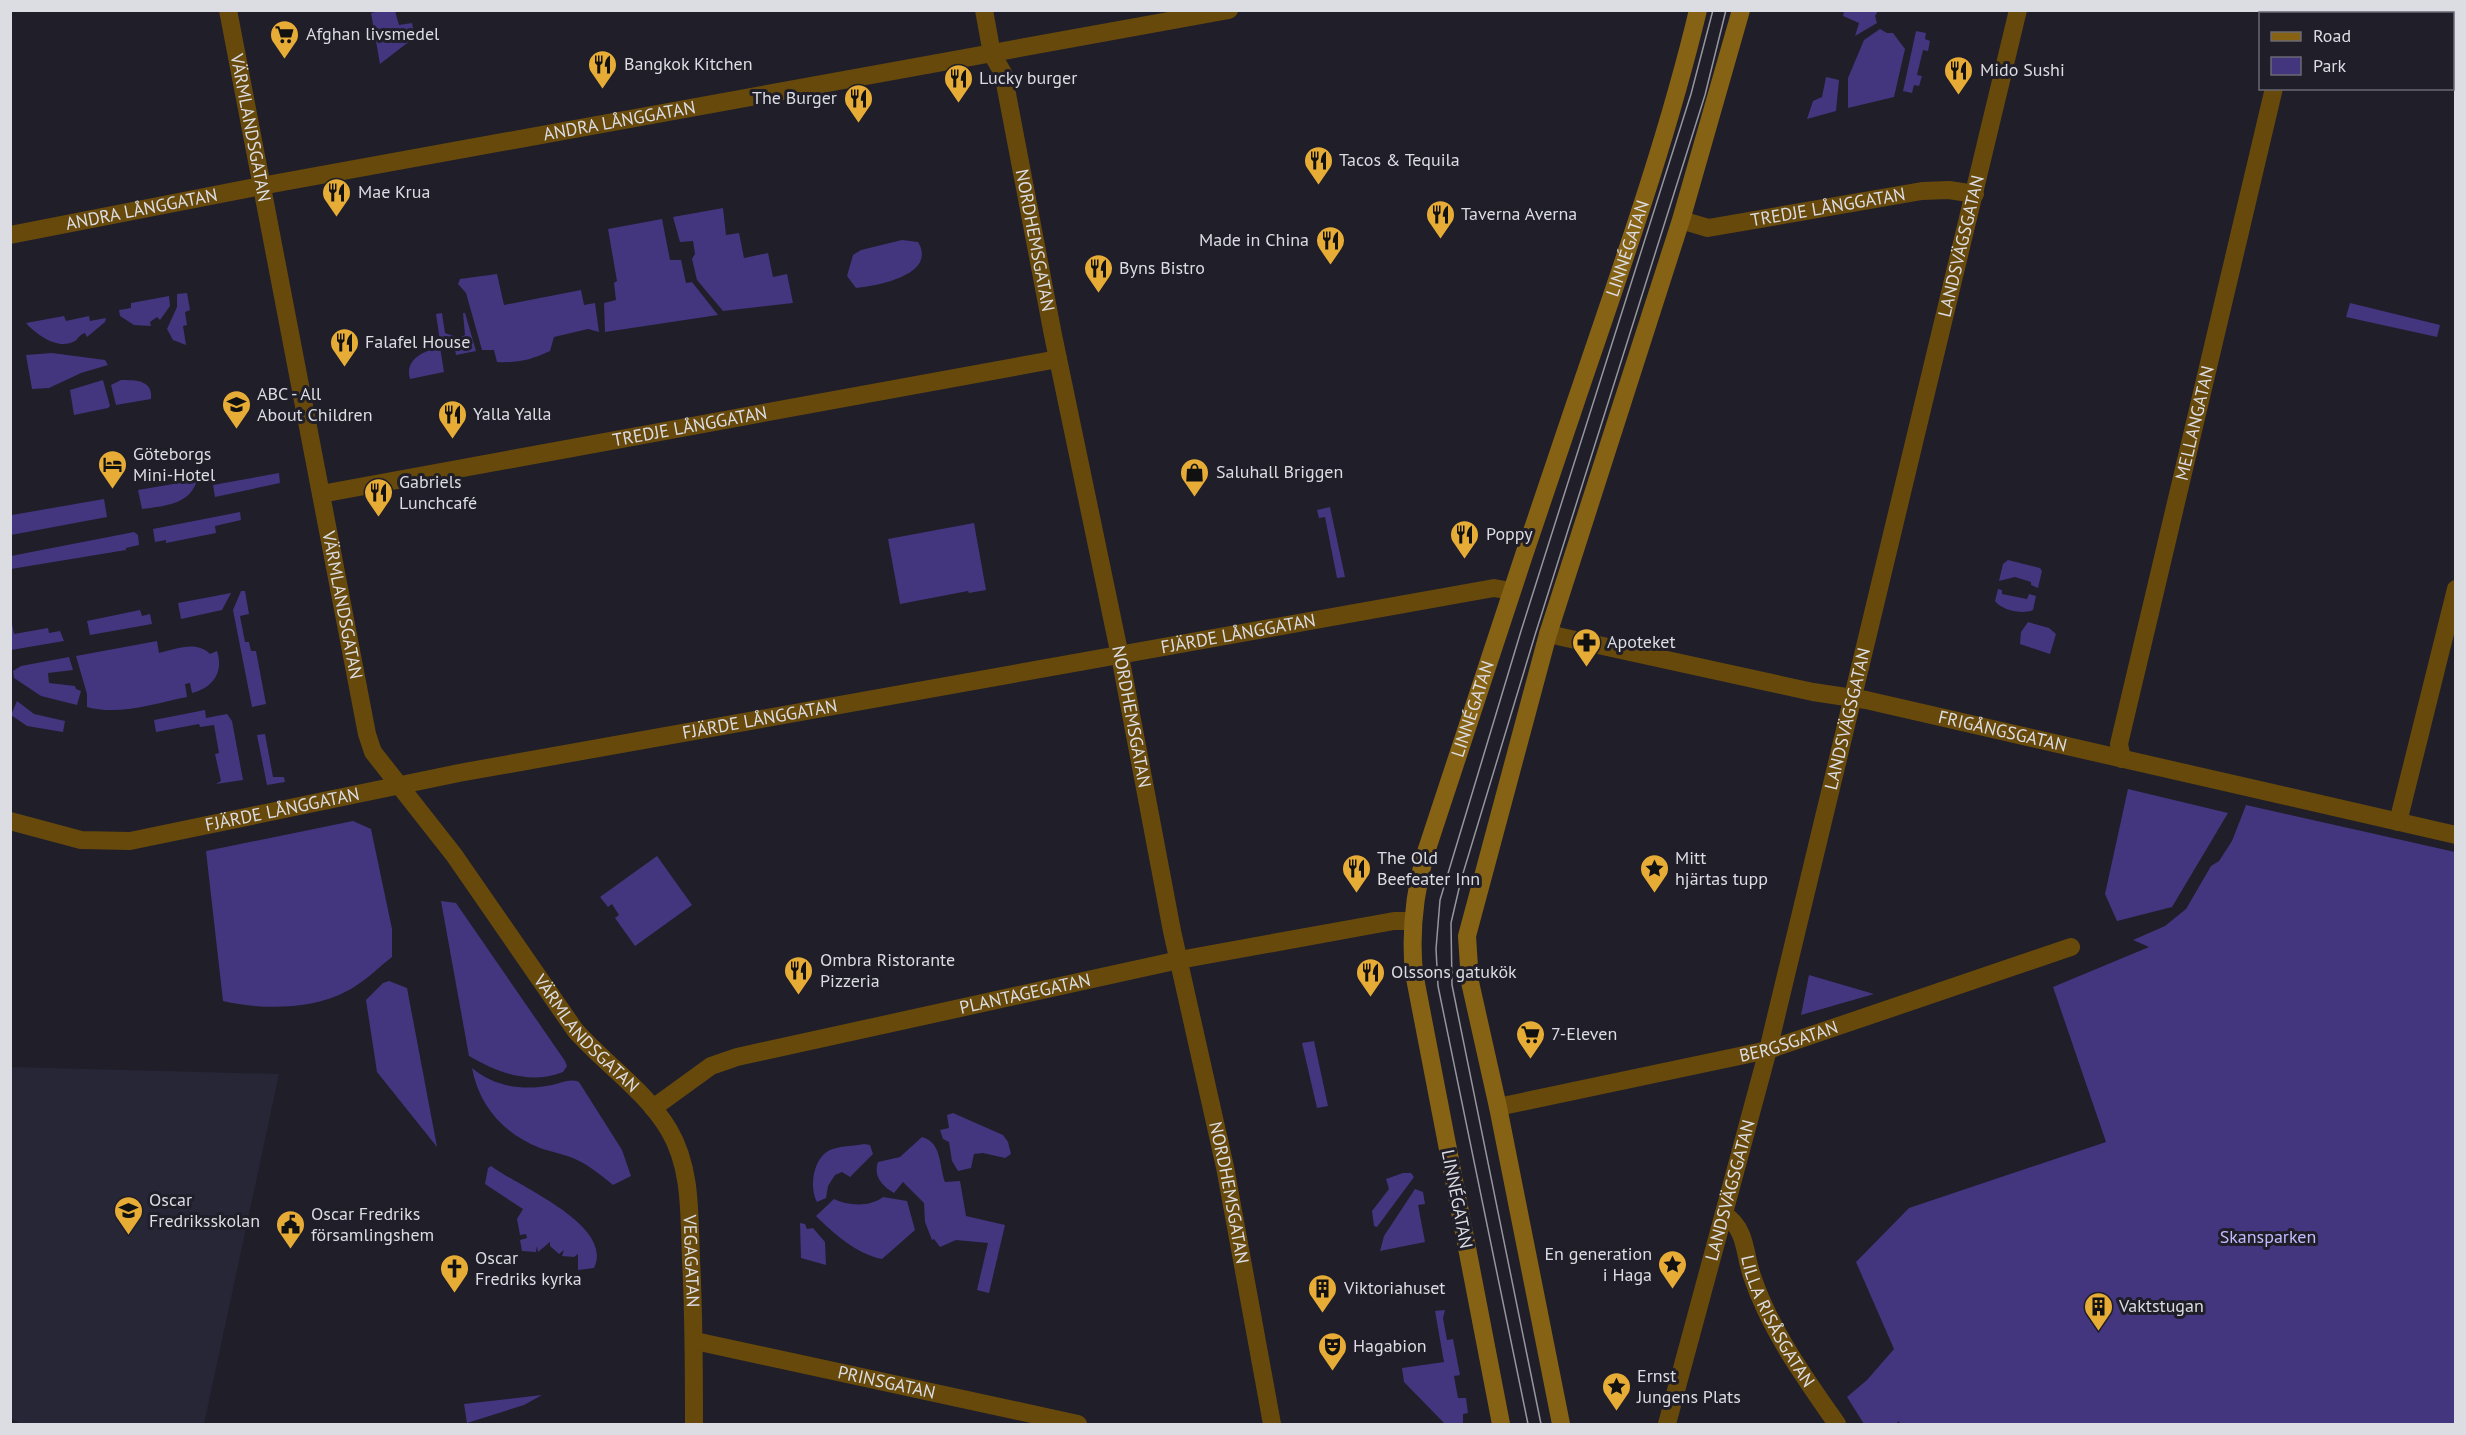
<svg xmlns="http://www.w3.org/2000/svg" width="2466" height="1435" font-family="'PT Sans',sans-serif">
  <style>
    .built { fill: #272636 }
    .green { fill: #44357f }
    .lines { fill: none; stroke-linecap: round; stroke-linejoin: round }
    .street { stroke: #66490b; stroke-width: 18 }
    .secondary { stroke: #866214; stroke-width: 18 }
    .tram { stroke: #96969e; stroke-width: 1.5 }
    .labels { text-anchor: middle; stroke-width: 6; stroke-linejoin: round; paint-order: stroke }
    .poi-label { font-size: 18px; fill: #dcdce3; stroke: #1f1e29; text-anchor: start }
    .street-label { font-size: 18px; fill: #dcdce3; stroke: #1f1e29 }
    .park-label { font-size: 18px; fill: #c2bcfe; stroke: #1f1e29 }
  </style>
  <rect width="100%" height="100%" fill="#1f1e29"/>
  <!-- built -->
  <polygon class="built" points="11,1067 279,1074 204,1424 21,1424 11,1418"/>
  <!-- green -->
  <g class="green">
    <polygon points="386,10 395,11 399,25 412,23 415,37 380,64 371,13"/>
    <polygon points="1844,11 1878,11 1875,16 1877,23 1855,36 1859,23 1843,16"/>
    <polygon points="1880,29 1887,33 1893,33 1905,49 1894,97 1848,108 1848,78 1864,40"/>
    <polygon points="1916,31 1926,33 1925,39 1930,41 1928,51 1923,50 1917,75 1922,76 1919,86 1914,85 1912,93 1903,91"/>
    <polygon points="1826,77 1839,80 1836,111 1807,119 1813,101 1822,97"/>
    <polygon points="723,208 726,235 739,233 744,258 768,253 773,277 787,274 793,303 723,311 697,280 692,259 695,254 693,241 680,242 673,217"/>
    <polygon points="662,219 670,260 681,260 686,283 692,282 718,315 605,332 604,303 616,300 614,283 617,281 608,229"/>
    <path d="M902 240 918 242C938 275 876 286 856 288L847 276 853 255 861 250Z"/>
    <path d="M497 274 504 305 581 290 584 305 595 303 599 332 588 329 554 337 550 351C531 360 518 363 497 362L494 350H482L466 293 458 284 460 279Z"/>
    <polygon points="187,293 190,310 185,312 187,325 183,326 186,345 173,340 167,329 177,307 177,294"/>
    <polygon points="169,296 170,306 160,320 157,317 150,322 151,326 134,325 120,316 119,310 131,308 131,303"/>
    <polygon points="2350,303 2440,325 2437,337 2346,317"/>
    <polygon points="442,313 445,333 459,338 465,335 463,313 465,313 476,351 456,355 453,339 440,341 436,314"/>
    <path d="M64 316 66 321 89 316 90 321 106 318 105 322 87 337 85 333C79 335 78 339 75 341 58 351 36 334 26 323Z"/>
    <path d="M440 347 444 372 410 379C404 359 424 351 440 347Z"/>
    <polygon points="52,353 105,360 108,365 81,373 49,388 32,389 26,355"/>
    <polygon points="103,380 110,406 108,408 74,415 70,390"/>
    <path d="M121 380C136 380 153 380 151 399L116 405 111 385Z"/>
    <polygon points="279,473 280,483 215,497 213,485"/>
    <path d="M197 480C190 505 164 506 142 509L138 490Z"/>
    <polygon points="104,499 107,517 11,535 12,515"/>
    <polygon points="1330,507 1345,577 1337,578 1325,517 1319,518 1317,510"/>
    <polygon points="240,512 241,520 215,526 216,533 166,543 166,540 155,542 153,529"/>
    <polygon points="974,523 986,590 969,593 968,591 900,604 888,539"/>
    <polygon points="134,532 138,535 139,545 126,548 126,550 11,569 11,556"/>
    <polygon points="2008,560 2040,568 2042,571 2038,588 2031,585 2031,582 2015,577 1999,581 2003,564"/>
    <path d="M1998 589 2002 590V594L2027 599 2029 594 2036 596 2033 610C2023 615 2001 610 1995 601Z"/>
    <polygon points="241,591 245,591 249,614 240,616 245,642 249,642 251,651 256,651 266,704 252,707 233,610"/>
    <polygon points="231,593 222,610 181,619 178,603"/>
    <polygon points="140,610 142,616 150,614 152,624 90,635 87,621"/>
    <polygon points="11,619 14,634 48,628 49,633 60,631 64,641 11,650"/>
    <polygon points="2028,622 2049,628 2056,634 2050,654 2020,644 2021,632"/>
    <path d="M157 641 159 653C175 649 197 640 210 654L217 651C224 672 213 688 192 693L190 683 185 684 187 697C156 703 119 716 87 707V694L76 656Z"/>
    <polygon points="69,657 73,670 48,673 49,683 75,686 76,689 81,691 77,705 41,696 14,678 13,671 21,666"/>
    <polygon points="17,701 34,714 65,721 63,732 27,726 11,715"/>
    <polygon points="205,710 206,718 227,714 232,721 243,780 216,784 221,781 215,754 219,753 214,725 200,727 199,724 156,732 154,720"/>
    <polygon points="265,734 273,777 284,777 285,782 267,785 257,735"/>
    <polygon points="2128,789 2228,813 2172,907 2117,921 2105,894"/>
    <polygon points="2246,805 2455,852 2455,1424 1901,1424 1898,1421 1897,1424 1864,1424 1847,1397 1867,1380 1894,1349 1856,1262 1909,1208 2106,1142 2053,987 2149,947 2133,940 2165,926 2186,909 2211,866 2219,861 2232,841"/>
    <path d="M353 821 371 829 392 929V957C378 968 363 983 347 991 312 1010 261 1010 223 1001L206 851Z"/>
    <polygon points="657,856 692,905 635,946 615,918 619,915 612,904 608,907 600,897"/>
    <path d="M441 901 456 903 565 1061 567 1066 563 1072C530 1085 498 1073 469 1056Z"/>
    <polygon points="1809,975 1874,994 1801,1015"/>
    <polygon points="389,981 407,988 437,1147 377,1072 366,1000 383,983"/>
    <polygon points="1314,1041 1328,1106 1317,1108 1302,1043"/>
    <path d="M472 1068C495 1087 523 1091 552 1085 561 1083 570 1078 579 1082L622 1150 631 1176 613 1185C602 1176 589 1165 575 1159 564 1154 552 1152 540 1148 504 1134 479 1106 472 1068Z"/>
    <polygon points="953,1113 1003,1135 1008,1142 1011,1154 1005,1158 983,1153 974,1154 971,1168 958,1171 952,1161 949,1142 943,1139 940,1130 949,1128 947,1115"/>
    <path d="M922 1137C942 1142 939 1166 945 1182L960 1181 966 1216 1005 1225 989 1293 977 1290 988 1243 956 1240 940 1247 934 1239 932 1240 925 1222 924 1203 903 1182 894 1193C882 1186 873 1176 878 1162L900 1157Z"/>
    <path d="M864 1144 870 1145 873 1154 850 1177 842 1172 835 1175 828 1186 826 1198 817 1202C809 1187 813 1158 830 1150 839 1146 854 1146 864 1144Z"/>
    <path d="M491 1166C517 1186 615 1225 594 1268L578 1270V1254L574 1257 562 1256 564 1250 559 1254 550 1246V1242L538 1252 537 1246 536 1252 522 1251 520 1240 527 1238 526 1234 520 1235 517 1219 523 1209 485 1184 488 1168Z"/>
    <polygon points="1403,1173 1411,1173 1414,1177 1377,1227 1374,1226 1372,1211 1389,1189 1386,1179"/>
    <polygon points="1415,1189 1423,1192 1425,1204 1418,1205 1425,1242 1380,1251 1384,1236"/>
    <path d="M883 1197 907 1201 915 1230 882 1259C857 1254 834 1234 816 1216L834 1199C848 1206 871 1207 883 1197Z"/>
    <polygon points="800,1223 805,1224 807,1229 813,1228 825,1242 826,1265 801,1258"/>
    <polygon points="1445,1310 1443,1318 1447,1340 1453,1339 1460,1375 1454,1376 1458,1398 1466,1398 1468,1413 1463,1414 1463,1423 1470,1424 1445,1424 1404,1382 1402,1368 1444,1362 1435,1311"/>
    <polygon points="542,1395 524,1405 467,1423 464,1404"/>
  </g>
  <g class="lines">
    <!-- street -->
    <g class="street">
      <path id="s1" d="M228 10 367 734 373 752 454 855 575 1030C605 1064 646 1091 669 1130 692 1169 689 1216 691 1260 694 1315 694 1369 694 1424"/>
      <path id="s2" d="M984 10 992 54 1003 73 1053 335 1120 656 1172 931 1225 1167 1272 1424"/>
      <polyline points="2421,10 2435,14"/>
      <polyline points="2292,14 2293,10"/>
      <polyline points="2452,17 2456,18"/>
      <path id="s3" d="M1681 220 1708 228 1922 191 1949 190 1975 194"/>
      <path id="s4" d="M10 235 261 186 1229 10"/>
      <path id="s5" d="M321 494 1058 359"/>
      <path id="s6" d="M1548 634 1813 692 1866 700 2456 835"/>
      <path id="s7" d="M2122 759 2119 744 2274 88"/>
      <path id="s8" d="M10 821 81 840 130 841 459 773 1494 588 1511 591"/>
      <polyline points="2398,822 2456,589"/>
      <path id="s9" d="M1498 1107 1768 1050 2071 947"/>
      <path id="s10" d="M653 1108 711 1066 737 1057 1179 960 1394 921H1412"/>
      <path id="s11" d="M1725 1215C1747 1230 1744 1253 1752 1276 1770 1330 1805 1378 1837 1424"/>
      <path id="s12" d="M695 1341 1078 1424"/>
      <path id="s13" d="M1667 1424 1768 1050 2018 10"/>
    </g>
    <!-- secondary -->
    <g class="secondary">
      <path id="s14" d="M1501 1424 1414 973C1410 932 1414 895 1425 855 1474 704 1524 554 1575 404 1619 274 1666 144 1698 10"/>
      <polyline points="1561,1424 1498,1107 1470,982 1467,936 1548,634 1681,220 1741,10"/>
    </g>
    <!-- tram -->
    <g class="tram">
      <polyline points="1528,1424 1438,986 1436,949 1440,900 1521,631 1691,94 1713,10"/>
      <polyline points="1541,1424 1452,985 1451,923 1461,880 1535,635 1705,95 1726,10"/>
    </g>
  </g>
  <!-- icons -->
  <defs>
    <symbol id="supermarket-pin" viewBox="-11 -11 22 30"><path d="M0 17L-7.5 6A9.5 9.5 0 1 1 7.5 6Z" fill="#e6ac36" stroke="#1f1e29"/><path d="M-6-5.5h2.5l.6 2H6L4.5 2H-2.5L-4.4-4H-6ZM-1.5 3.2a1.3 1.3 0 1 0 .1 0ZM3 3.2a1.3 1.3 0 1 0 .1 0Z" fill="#111"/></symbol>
    <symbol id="restaurant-pin" viewBox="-11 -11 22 30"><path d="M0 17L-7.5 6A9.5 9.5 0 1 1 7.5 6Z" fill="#e6ac36" stroke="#1f1e29"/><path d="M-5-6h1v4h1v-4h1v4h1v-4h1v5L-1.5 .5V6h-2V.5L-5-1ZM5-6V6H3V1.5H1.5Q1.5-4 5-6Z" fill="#111"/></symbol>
    <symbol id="school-pin" viewBox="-11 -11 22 30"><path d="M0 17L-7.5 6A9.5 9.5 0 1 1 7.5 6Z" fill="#e6ac36" stroke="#1f1e29"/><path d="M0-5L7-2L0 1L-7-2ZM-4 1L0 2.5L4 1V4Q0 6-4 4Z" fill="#111"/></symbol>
    <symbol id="hotel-pin" viewBox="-11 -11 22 30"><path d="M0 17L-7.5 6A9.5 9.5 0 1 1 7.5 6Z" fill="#e6ac36" stroke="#1f1e29"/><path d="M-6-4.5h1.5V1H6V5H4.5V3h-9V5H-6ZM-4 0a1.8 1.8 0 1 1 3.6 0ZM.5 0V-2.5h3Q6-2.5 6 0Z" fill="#111"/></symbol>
    <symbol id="shop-pin" viewBox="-11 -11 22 30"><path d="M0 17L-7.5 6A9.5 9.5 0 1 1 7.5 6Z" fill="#e6ac36" stroke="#1f1e29"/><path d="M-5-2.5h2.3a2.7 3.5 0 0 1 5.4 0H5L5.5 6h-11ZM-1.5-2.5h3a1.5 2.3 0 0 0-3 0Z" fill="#111"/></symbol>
    <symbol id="pharmacy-pin" viewBox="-11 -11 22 30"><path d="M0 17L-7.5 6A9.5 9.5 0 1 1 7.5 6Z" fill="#e6ac36" stroke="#1f1e29"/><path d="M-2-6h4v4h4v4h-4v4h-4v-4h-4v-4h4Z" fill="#111"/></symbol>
    <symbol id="sight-pin" viewBox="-11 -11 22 30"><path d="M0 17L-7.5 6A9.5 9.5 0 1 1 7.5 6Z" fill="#e6ac36" stroke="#1f1e29"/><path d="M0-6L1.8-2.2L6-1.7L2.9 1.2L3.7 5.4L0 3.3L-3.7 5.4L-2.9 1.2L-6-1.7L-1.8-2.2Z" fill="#111"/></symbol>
    <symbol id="civic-pin" viewBox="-11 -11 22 30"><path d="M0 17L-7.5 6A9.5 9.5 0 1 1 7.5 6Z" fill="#e6ac36" stroke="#1f1e29"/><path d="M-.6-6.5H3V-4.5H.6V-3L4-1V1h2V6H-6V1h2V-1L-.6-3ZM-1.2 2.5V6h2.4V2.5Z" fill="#111"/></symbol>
    <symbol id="church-pin" viewBox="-11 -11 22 30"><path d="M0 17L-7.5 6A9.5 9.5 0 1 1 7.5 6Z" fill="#e6ac36" stroke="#1f1e29"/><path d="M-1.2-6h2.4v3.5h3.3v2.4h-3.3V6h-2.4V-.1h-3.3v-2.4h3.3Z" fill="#111"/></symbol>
    <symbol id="building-pin" viewBox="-11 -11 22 30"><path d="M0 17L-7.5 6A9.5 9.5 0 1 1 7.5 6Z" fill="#e6ac36" stroke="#1f1e29"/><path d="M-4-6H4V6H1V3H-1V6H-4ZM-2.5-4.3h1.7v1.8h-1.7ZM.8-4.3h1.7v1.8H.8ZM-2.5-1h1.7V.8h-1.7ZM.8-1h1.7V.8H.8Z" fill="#111"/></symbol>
    <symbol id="theatre-pin" viewBox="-11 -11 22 30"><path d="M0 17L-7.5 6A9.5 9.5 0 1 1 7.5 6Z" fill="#e6ac36" stroke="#1f1e29"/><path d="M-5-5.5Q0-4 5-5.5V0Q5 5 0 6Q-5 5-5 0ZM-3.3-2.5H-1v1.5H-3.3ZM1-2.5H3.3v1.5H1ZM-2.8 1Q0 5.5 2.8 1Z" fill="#111"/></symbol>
  </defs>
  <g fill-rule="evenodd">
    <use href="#supermarket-pin" x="268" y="18" width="33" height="45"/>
    <use href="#restaurant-pin" x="586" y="48" width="33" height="45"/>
    <use href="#restaurant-pin" x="1942" y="54" width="33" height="45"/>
    <use href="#restaurant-pin" x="942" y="62" width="33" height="45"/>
    <use href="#restaurant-pin" x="842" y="82" width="33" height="45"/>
    <use href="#restaurant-pin" x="1302" y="144" width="33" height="45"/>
    <use href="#restaurant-pin" x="320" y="176" width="33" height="45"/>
    <use href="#restaurant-pin" x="1424" y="198" width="33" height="45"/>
    <use href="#restaurant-pin" x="1314" y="224" width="33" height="45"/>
    <use href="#restaurant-pin" x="1082" y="252" width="33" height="45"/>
    <use href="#restaurant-pin" x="328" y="326" width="33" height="45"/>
    <use href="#school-pin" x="220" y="388" width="33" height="45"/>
    <use href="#restaurant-pin" x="436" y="398" width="33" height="45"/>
    <use href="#hotel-pin" x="96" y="448" width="33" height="45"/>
    <use href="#shop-pin" x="1178" y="456" width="33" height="45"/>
    <use href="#restaurant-pin" x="362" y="476" width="33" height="45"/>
    <use href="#restaurant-pin" x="1448" y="518" width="33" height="45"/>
    <use href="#pharmacy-pin" x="1570" y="626" width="33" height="45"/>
    <use href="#restaurant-pin" x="1340" y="852" width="33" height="45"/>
    <use href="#sight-pin" x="1638" y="852" width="33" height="45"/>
    <use href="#restaurant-pin" x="782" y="954" width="33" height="45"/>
    <use href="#restaurant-pin" x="1354" y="956" width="33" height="45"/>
    <use href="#supermarket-pin" x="1514" y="1018" width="33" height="45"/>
    <use href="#school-pin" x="112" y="1194" width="33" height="45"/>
    <use href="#civic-pin" x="274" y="1208" width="33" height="45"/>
    <use href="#sight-pin" x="1656" y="1248" width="33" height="45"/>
    <use href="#church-pin" x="438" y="1252" width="33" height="45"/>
    <use href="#building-pin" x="1306" y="1272" width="33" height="45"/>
    <use href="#building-pin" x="2082" y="1290" width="33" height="45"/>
    <use href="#theatre-pin" x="1316" y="1330" width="33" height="45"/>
    <use href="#sight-pin" x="1600" y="1370" width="33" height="45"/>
  </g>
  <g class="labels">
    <!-- poi labels -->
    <g class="poi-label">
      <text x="306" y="40">Afghan livsmedel</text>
      <text x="624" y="70">Bangkok Kitchen</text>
      <text x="1980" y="76">Mido Sushi</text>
      <text x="979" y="84">Lucky burger</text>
      <text x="837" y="104" text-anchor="end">The Burger</text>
      <text x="1339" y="166">Tacos &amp; Tequila</text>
      <text x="358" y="198">Mae Krua</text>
      <text x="1461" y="220">Taverna Averna</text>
      <text x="1309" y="246" text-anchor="end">Made in China</text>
      <text x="1119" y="274">Byns Bistro</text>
      <text x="365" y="348">Falafel House</text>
      <text x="257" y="400">ABC - All<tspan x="257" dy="21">About Children</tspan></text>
      <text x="473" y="420">Yalla Yalla</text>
      <text x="133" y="460">Göteborgs<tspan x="133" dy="21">Mini-Hotel</tspan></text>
      <text x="1216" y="478">Saluhall Briggen</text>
      <text x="399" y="488">Gabriels<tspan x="399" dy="21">Lunchcafé</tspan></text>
      <text x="1486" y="540">Poppy</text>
      <text x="1607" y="648">Apoteket</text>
      <text x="1377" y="864">The Old<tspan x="1377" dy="21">Beefeater Inn</tspan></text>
      <text x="1675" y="864">Mitt<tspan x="1675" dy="21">hjärtas tupp</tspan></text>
      <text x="820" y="966">Ombra Ristorante<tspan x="820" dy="21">Pizzeria</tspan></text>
      <text x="1391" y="978">Olssons gatukök</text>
      <text x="1551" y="1040">7-Eleven</text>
      <text x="149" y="1206">Oscar<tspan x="149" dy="21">Fredriksskolan</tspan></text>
      <text x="311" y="1220">Oscar Fredriks<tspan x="311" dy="21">församlingshem</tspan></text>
      <text x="1652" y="1260" text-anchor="end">En generation<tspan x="1652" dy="21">i Haga</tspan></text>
      <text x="475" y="1264">Oscar<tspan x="475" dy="21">Fredriks kyrka</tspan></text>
      <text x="1344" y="1294">Viktoriahuset</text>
      <text x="2119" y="1312">Vaktstugan</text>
      <text x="1353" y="1352">Hagabion</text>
      <text x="1637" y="1382">Ernst<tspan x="1637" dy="21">Jungens Plats</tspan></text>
    </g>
    <!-- street labels -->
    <g class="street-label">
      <text dy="6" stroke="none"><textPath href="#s4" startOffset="620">ANDRA LÅNGGATAN</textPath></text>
      <text dy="6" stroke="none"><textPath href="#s1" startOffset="120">VÄRMLANDSGATAN</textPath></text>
      <text dy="6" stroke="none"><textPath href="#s3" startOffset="150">TREDJE LÅNGGATAN</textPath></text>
      <text dy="6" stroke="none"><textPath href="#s4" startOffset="134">ANDRA LÅNGGATAN</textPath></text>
      <text dy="6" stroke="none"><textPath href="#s2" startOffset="237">NORDHEMSGATAN</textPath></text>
      <text dy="6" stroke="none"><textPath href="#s13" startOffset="1214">LANDSVÄGSGATAN</textPath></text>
      <text dy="6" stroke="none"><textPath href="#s14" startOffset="1218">LINNÉGATAN</textPath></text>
      <text dy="6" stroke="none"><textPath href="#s7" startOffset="345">MELLANGATAN</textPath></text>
      <text dy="6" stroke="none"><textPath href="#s5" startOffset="375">TREDJE LÅNGGATAN</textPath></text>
      <text dy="6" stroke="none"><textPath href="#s1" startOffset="606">VÄRMLANDSGATAN</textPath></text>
      <text dy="6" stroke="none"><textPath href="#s8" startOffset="1250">FJÄRDE LÅNGGATAN</textPath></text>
      <text dy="6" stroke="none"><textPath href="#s14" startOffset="732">LINNÉGATAN</textPath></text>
      <text dy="6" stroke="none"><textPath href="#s2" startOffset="723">NORDHEMSGATAN</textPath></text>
      <text dy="6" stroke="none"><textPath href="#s13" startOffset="728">LANDSVÄGSGATAN</textPath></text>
      <text dy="6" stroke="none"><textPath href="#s8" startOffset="764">FJÄRDE LÅNGGATAN</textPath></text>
      <text dy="6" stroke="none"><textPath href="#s6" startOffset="465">FRIGÅNGSGATAN</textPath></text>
      <text dy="6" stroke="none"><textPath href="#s8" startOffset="278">FJÄRDE LÅNGGATAN</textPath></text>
      <text dy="6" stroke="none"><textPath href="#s10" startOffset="394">PLANTAGEGATAN</textPath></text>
      <text dy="6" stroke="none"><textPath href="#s1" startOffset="1110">VÄRMLANDSGATAN</textPath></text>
      <text dy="6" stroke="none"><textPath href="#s9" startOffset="298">BERGSGATAN</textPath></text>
      <text dy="6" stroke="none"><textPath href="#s13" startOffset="242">LANDSVÄGSGATAN</textPath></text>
      <text dy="6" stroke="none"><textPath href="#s2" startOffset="1209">NORDHEMSGATAN</textPath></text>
      <text transform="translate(1457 1199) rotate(79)" y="6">LINNÉGATAN</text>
      <text dy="6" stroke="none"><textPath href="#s1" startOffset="1372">VEGAGATAN</textPath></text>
      <text dy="6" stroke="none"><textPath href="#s11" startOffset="120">LILLA RISÅSGATAN</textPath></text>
      <text dy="6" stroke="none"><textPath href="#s12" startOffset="196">PRINSGATAN</textPath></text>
    </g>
    <!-- park labels -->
    <g class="park-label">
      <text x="2268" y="1243">Skansparken</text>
    </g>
  </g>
  <!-- border -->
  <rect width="2466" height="1435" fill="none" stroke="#dcdce3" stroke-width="24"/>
  <!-- legend -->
  <rect x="2259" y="12" width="195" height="78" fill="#1f1e29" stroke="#6b6a73" stroke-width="1.5"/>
  <rect x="2271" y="32" width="30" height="9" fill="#866214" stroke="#6b6a73" stroke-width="1.5"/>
  <text x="2313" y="42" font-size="18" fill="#dcdce3">Road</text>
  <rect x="2271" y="57" width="30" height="18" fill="#44357f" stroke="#6b6a73" stroke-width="1.5"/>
  <text x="2313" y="72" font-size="18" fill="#dcdce3">Park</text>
</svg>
